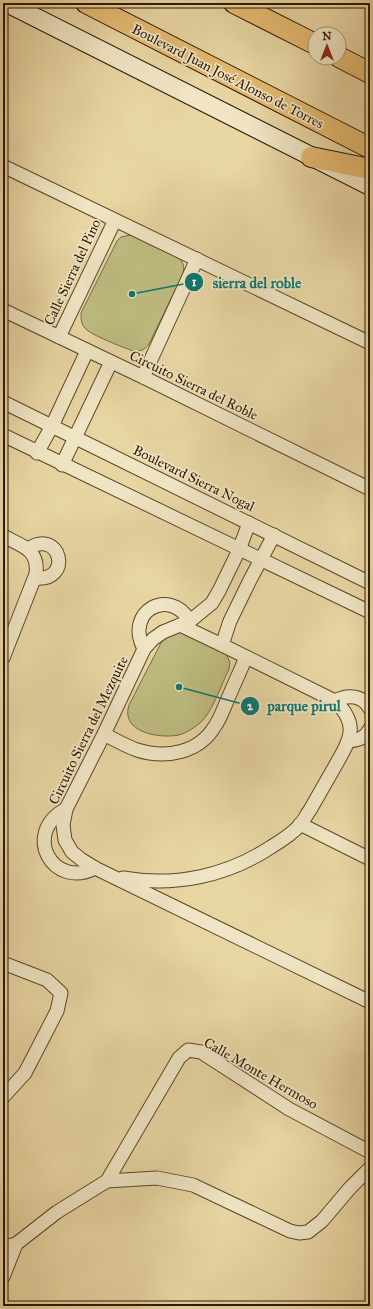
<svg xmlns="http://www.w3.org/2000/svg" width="373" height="1309" font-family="'IM FELL Great Primer',serif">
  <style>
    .green { fill: #bdbb80; stroke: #766a40 }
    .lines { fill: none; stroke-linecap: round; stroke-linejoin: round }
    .street-casing { stroke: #5d4728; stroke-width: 15 }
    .secondary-casing { stroke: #2f1800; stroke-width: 20 }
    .primary-casing { stroke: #2f1800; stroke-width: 22 }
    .street { stroke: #efe4c3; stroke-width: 13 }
    .secondary { stroke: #efe4c3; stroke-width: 18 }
    .primary { stroke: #e4ba71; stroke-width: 20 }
    .labels { text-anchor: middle; stroke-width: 3.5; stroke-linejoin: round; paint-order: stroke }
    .street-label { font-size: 14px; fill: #2f1800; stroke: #efe4c3 }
    .leader { fill: none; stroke: #0f766e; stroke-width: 1.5 }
    .callout-dot { fill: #0f766e; stroke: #efe4c3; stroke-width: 1.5 }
    .mark-label { font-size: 12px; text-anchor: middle; font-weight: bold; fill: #fff }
    .callout-label { font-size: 15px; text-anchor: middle; font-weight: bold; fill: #0f766e; stroke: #efe4c3; stroke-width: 3.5; stroke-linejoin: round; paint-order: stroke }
  </style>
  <rect width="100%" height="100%" fill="#e7d5a2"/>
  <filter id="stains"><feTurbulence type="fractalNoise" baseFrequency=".005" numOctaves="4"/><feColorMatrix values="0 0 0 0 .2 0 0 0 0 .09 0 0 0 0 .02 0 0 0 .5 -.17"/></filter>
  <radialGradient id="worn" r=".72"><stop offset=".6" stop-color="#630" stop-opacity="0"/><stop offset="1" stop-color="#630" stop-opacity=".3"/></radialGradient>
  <!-- green -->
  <g class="green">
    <path d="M130 235 136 236 177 256C183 261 185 266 183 274L149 344C145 350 139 352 133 351 123 347 90 335 85 328 81 324 81 319 81 313L117 241 121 237Z"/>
    <path d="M180 630 226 653 230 663 229 669C222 683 212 713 200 723 194 728 186 733 179 735 159 739 120 732 129 705L163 639Z"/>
  </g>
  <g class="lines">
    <defs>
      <g id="street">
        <polyline points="3,166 370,343"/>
        <polyline points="3,310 143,377 370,489"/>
        <polyline points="59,337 115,220"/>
        <polyline points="143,377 197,259"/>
        <polyline points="3,402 370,583"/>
        <polyline points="3,435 370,612"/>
        <polyline points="37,453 52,426 87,351"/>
        <polyline points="62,465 111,362"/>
        <polyline points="249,523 239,550 219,591 212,603 190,621 163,632 153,639 144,649 104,734 66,809 63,825 65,840 72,852 82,860 95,868 370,1002"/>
        <path d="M3 536C22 546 39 549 36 574L3 658"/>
        <path d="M28 549C60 527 74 582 35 578"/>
        <polyline points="222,645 230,621 250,580 274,535"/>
        <path d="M144 649C124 612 169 586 190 621"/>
        <path d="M335 701C348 694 363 695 370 709"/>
        <path d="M104 734C115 740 126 746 137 750 166 759 199 753 215 726 220 719 223 710 227 701 233 686 240 672 246 657"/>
        <path d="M349 741C359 740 365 738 370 729"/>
        <path d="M66 809C21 833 53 890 95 868"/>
        <polyline points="300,824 370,859"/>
        <path d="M123 878C175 887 227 876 271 847 281 841 292 834 300 825 304 821 306 815 310 810 318 796 326 782 334 768 349 741 361 726 335 701L222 645 180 625"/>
        <polyline points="3,963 47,980 61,993 57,1011 25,1073 3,1097"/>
        <polyline points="107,1181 179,1058 188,1050 201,1052 289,1109 370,1152"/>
        <polyline points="3,1247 16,1244 57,1212 107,1181 157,1178 193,1185 290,1231 299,1233 308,1232 322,1221 350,1188 370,1168"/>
        <polyline points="3,1277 16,1244"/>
      </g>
      <polyline id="secondary" points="7,3 370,186"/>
      <g id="primary">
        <polyline points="86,3 370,148"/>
        <polyline points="234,3 315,44"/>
        <polyline points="339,57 370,73"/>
        <polyline points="311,157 370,169"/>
      </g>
    </defs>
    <!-- street casing -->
    <use href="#street" class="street-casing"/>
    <!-- secondary casing -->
    <use href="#secondary" class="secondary-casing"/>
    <!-- primary casing -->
    <use href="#primary" class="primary-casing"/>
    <!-- street -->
    <use href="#street" class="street"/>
    <!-- secondary -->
    <use href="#secondary" class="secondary"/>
    <!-- primary -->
    <use href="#primary" class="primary"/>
  </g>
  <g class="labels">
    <!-- street labels -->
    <g class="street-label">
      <text transform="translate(228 76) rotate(27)" y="5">Boulevard Juan José Alonso de Torres</text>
      <text transform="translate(72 272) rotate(-65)" y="5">Calle Sierra del Pino</text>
      <text transform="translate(194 385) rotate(26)" y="5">Circuito Sierra del Roble</text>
      <text transform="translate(194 478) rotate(26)" y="5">Boulevard Sierra Nogal</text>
      <text transform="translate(88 730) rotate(-64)" y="5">Circuito Sierra del Mezquite</text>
      <text transform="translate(261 1073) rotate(30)" y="5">Calle Monte Hermoso</text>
    </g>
  </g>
  <!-- callouts -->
  <path class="leader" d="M132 294L194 282M179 687L250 706"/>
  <g class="callout-dot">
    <circle cx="132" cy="294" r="4"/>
    <circle cx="179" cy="687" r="4"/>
    <circle cx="194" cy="282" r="10"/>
    <circle cx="250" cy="706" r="10"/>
  </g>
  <g class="mark-label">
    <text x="194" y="286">1</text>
    <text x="250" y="710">2</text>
  </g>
  <g class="callout-label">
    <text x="257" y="288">sierra del roble</text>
    <text x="304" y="711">parque pirul</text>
  </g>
  <!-- margin -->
  <rect width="373" height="1309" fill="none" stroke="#e7d5a2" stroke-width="16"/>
  <rect x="4" y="4" width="365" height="1301" fill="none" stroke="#2f1800" stroke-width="2"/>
  <rect x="8" y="8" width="357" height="1293" fill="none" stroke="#2f1800"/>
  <!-- north arrow -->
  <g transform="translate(327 46)"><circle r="19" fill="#efe4c3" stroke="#a29275"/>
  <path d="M0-3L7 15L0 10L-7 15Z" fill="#8f2418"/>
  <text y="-6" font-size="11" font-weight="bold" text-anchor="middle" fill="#2f1800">N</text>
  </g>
  <rect width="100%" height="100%" filter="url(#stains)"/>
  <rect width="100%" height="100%" fill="url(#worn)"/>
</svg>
